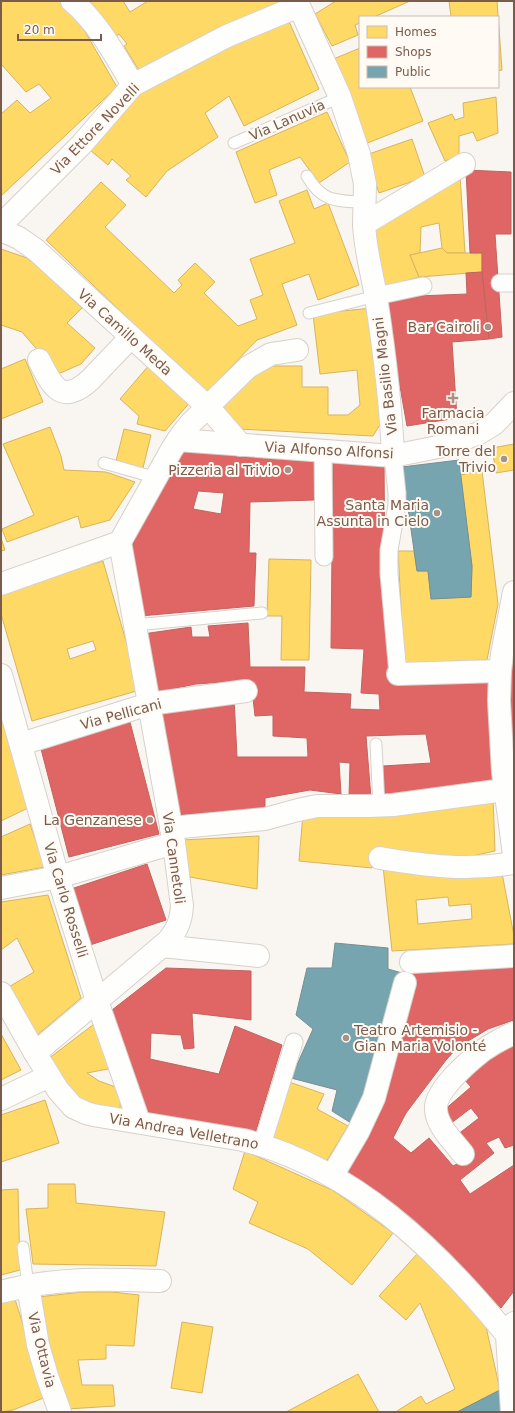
<svg xmlns="http://www.w3.org/2000/svg" width="515" height="1413" font-family="'DejaVu Sans',sans-serif">
  <style>
    .homes { fill: #ffd966; stroke: #d7b45e; fill-rule: evenodd }
    .shops { fill: #e06666; stroke: #c1635e; fill-rule: evenodd }
    .public { fill: #76a5af; stroke: #778f92 }
    .lines { fill: none; stroke-linecap: round; stroke-linejoin: round }
    .service-casing { stroke: #d7d1cb; stroke-width: 13 }
    .pedestrian-casing { stroke: #d7d1cb; stroke-width: 19 }
    .minor-casing { stroke: #d7d1cb; stroke-width: 24 }
    .service { stroke: #fefefd; stroke-width: 11 }
    .pedestrian { stroke: #fefefd; stroke-width: 17 }
    .minor { stroke: #fefefd; stroke-width: 22 }
    .poi-dot { fill: #a69286; stroke: #fffaf3; stroke-width: 1.5 }
    .labels { text-anchor: middle; stroke-width: 4; stroke-linejoin: round; paint-order: stroke }
    .street-label { font-size: 14px; fill: #7a5c4d; stroke: #fffaf3 }
    .poi-label { font-size: 14px; fill: #7a5c4d; stroke: #fffaf3; text-anchor: end }
  </style>
  <rect width="100%" height="100%" fill="#f9f5f0"/>
  <!-- homes -->
  <g class="homes">
    <polygon points="1,1 63,1 72,9 117,87 1,196 1,114 17,100 30,113 51,98 39,84 26,92 1,64"/>
    <polygon points="88,1 123,1 130,12 148,1 289,1 140,72 124,46 127,44 119,34 116,36"/>
    <polygon points="336,1 410,1 374,17 360,17 360,23 355,25 358,35 332,46 315,14"/>
    <polygon points="449,1 497,1 502,70 498,71 498,17 451,17"/>
    <polygon points="287,17 319,89 244,126 229,96 205,113 218,137 167,171 146,197 126,180 131,176 112,159 108,165 90,150 139,93"/>
    <polygon points="360,48 360,87 410,87 423,121 365,144 331,60"/>
    <polygon points="496,97 498,133 477,141 473,132 459,136 459,156 445,161 428,123 452,114 455,120 464,117 463,103"/>
    <polygon points="327,112 350,162 319,183 300,157 269,170 277,195 255,203 236,152"/>
    <polygon points="412,139 425,177 379,193 366,155"/>
    <polygon points="460,175 465,253 447,253 442,248 439,223 421,227 420,253 410,255 419,277 382,288 369,229"/>
    <polygon points="101,182 126,205 105,227 174,293 182,285 178,280 195,263 215,282 204,293 238,326 257,319 250,300 263,295 250,259 295,243 279,201 307,190 314,209 328,203 359,285 318,300 309,274 282,284 297,325 257,340 206,393 46,240"/>
    <polygon points="442,248 447,253 482,253 482,272 419,277 410,255"/>
    <polygon points="1,249 27,258 41,269 82,308 67,323 95,348 81,364 58,374 22,332 1,325"/>
    <polygon points="372,308 384,418 373,436 239,429 217,408 256,366 302,366 302,387 328,387 328,415 348,415 360,405 357,370 320,374 313,314"/>
    <polygon points="25,359 43,402 1,419 1,369"/>
    <polygon points="150,364 192,400 165,431 137,424 139,416 120,399"/>
    <polygon points="50,427 61,456 64,470 106,472 135,482 110,520 81,528 78,516 7,542 2,529 34,515 3,444"/>
    <polygon points="124,429 151,435 143,468 116,461"/>
    <polygon points="514,444 514,470 496,473 492,448"/>
    <polygon points="482,471 498,604 487,660 404,663 398,551 414,551 417,571 428,571 431,599 471,597 472,566 460,475"/>
    <polygon points="1,538 5,550 1,551"/>
    <polygon points="269,559 311,560 309,660 281,660 282,616 267,616"/>
    <path d="M103 561 140 690 32 721 1 614V591ZM93 641 96 650 70 659 67 649Z"/>
    <polygon points="1,708 28,808 1,821"/>
    <polygon points="493,797 495,851 458,859 372,850 372,868 299,861 303,814"/>
    <polygon points="30,824 45,867 1,875 1,837"/>
    <polygon points="259,836 257,889 184,876 182,840"/>
    <path d="M383 866 502 873 514 936V944L392 951ZM448 897 449 906 471 904 472 919 418 924 416 900Z"/>
    <polygon points="48,895 81,998 36,1036 7,988 34,972 17,938 1,950 1,902"/>
    <polygon points="98,1021 113,1068 87,1073 99,1081 121,1089 120,1110 78,1102 48,1059"/>
    <polygon points="1,1034 21,1070 1,1080"/>
    <polygon points="289,1082 324,1094 317,1109 348,1126 326,1162 270,1137"/>
    <polygon points="45,1100 59,1143 1,1162 1,1115"/>
    <polygon points="245,1151 334,1191 393,1233 352,1285 308,1249 249,1223 258,1202 233,1189"/>
    <polygon points="48,1184 75,1184 76,1203 165,1212 156,1266 33,1264 26,1209 48,1208"/>
    <polygon points="18,1189 20,1270 1,1275 1,1190"/>
    <polygon points="418,1253 483,1313 500,1390 457,1412 398,1412 397,1411 421,1396 426,1404 455,1389 420,1303 406,1320 379,1296"/>
    <polygon points="82,1292 112,1292 139,1295 134,1346 106,1345 106,1359 78,1360 82,1385 113,1385 115,1406 67,1409 44,1350 38,1297"/>
    <polygon points="13,1293 46,1397 13,1410 1,1412 1,1296"/>
    <polygon points="182,1322 213,1327 202,1393 171,1388"/>
    <polygon points="358,1374 379,1412 286,1412"/>
  </g>
  <!-- shops -->
  <g class="shops">
    <polygon points="466,170 511,172 511,234 495,234 502,337 489,339 482,272 482,253 470,253"/>
    <polygon points="482,272 489,339 452,342 457,418 407,426 385,302 418,296 467,294 466,273"/>
    <path d="M179 448 318 457 314 500 250 502 249 553H256L254 606 140 616 132 547 143 516 168 479ZM198 491 224 493 221 514 193 509Z"/>
    <polygon points="333,457 384,460 385,601 392,679 489,682 497,786 385,798 383,766 431,763 426,734 366,736 371,798 349,797 350,763 339,762 341,794 310,790 265,798 265,808 177,815 158,708 234,698 237,757 308,757 307,738 273,736 273,715 255,716 251,680 196,684 152,693 143,634 191,627 192,637 210,637 208,626 248,623 250,667 305,667 304,692 351,694 350,709 380,710 379,694 361,693 364,649 331,648"/>
    <polygon points="514,631 514,830 505,664"/>
    <polygon points="130,722 159,834 69,857 40,745"/>
    <polygon points="147,864 166,920 90,945 71,889"/>
    <polygon points="514,963 514,1020 488,1029 458,1047 446,1060 406,1113 393,1138 411,1153 429,1138 453,1166 473,1156 457,1135 479,1118 471,1108 450,1124 443,1111 471,1087 463,1078 514,1038 514,1145 505,1148 499,1137 486,1143 494,1153 460,1180 470,1194 514,1165 514,1291 501,1308 428,1232 341,1174 385,1086 414,970"/>
    <polygon points="166,968 251,971 251,1020 192,1013 194,1048 184,1049 181,1035 151,1033 150,1059 219,1074 235,1026 282,1045 255,1134 143,1111 112,1010"/>
  </g>
  <!-- public -->
  <g class="public">
    <polygon points="459,460 472,566 471,597 431,599 428,571 417,571 402,467"/>
    <polygon points="335,943 388,948 388,969 402,973 365,1107 351,1123 332,1111 337,1090 291,1078 313,1029 296,1015 307,968 332,968"/>
    <polygon points="500,1390 501,1412 457,1412"/>
  </g>
  <g class="lines">
    <defs>
      <g id="service">
        <polyline points="234,143 340,97"/>
        <path d="M307 176C322 202 336 201 363 202"/>
        <polyline points="309,313 376,296"/>
        <polyline points="104,463 157,478"/>
        <polyline points="135,625 262,613"/>
        <polyline points="376,744 379,806"/>
        <polyline points="23,1247 28,1286"/>
      </g>
      <g id="pedestrian">
        <polyline points="500,283 514,283"/>
        <polyline points="376,296 423,286"/>
        <polyline points="323,451 324,557"/>
        <polyline points="393,456 397,493 397,505 389,550 389,574 398,674"/>
        <polyline points="262,1145 294,1042"/>
      </g>
      <g id="minor">
        <path d="M72 1C99 24 115 55 133 85"/>
        <polyline points="1,225 81,145 133,85 227,36 299,6 340,97 359,154 365,184 364,224"/>
        <polyline points="1,230 19,238 36,250 208,407 241,445"/>
        <path d="M39 360C52 386 61 406 90 380L131 337"/>
        <polyline points="178,440 393,456 448,445 479,433 494,424 514,403"/>
        <path d="M393 456C391 402 384 350 376 297 372 273 365 249 364 224L464 164"/>
        <polyline points="1,584 120,542"/>
        <polyline points="514,592 502,654 500,671 499,701 503,772 514,855"/>
        <polyline points="398,674 500,671"/>
        <polyline points="1,675 58,877 97,1001 139,1122"/>
        <polyline points="21,744 149,704 246,691"/>
        <polyline points="171,828 265,819 298,810 317,806 368,806 393,805 504,790"/>
        <path d="M380 858C428 866 466 871 514 863"/>
        <polyline points="1,888 58,877 174,843"/>
        <polyline points="162,946 258,956"/>
        <polyline points="411,962 514,956"/>
        <path d="M1 993 35 1053 58 1090 73 1107 86 1113 93 1115 243 1140C353 1168 437 1249 507 1335"/>
        <path d="M35 1053 168 941C177 930 181 921 182 906L174 843 120 542 172 449 182 434 191 423 248 367 271 354 297 350"/>
        <polyline points="1,1099 49,1076"/>
        <path d="M463 1154C453 1141 437 1126 436 1110 434 1091 468 1062 482 1051 492 1044 503 1038 514 1033"/>
        <polyline points="332,1176 358,1132 374,1098 405,983"/>
        <polyline points="28,1286 38,1345 47,1376 60,1412"/>
        <path d="M1 1292C55 1277 105 1279 160 1281"/>
        <polyline points="512,1412 507,1335 514,1323"/>
      </g>
    </defs>
    <!-- service casing -->
    <use href="#service" class="service-casing"/>
    <!-- pedestrian casing -->
    <use href="#pedestrian" class="pedestrian-casing"/>
    <!-- minor casing -->
    <use href="#minor" class="minor-casing"/>
    <!-- service -->
    <use href="#service" class="service"/>
    <!-- pedestrian -->
    <use href="#pedestrian" class="pedestrian"/>
    <!-- minor -->
    <use href="#minor" class="minor"/>
  </g>
  <!-- markers -->
  <g class="poi-dot">
    <circle cx="488" cy="327" r="4"/>
    <path d="M451 392h4v4h4v4h-4v4h-4v-4h-4v-4h4z"/>
    <circle cx="504" cy="459" r="4"/>
    <circle cx="288" cy="470" r="4"/>
    <circle cx="437" cy="513" r="4"/>
    <circle cx="150" cy="820" r="4"/>
    <circle cx="346" cy="1038" r="4"/>
  </g>
  <g class="labels">
    <!-- street labels -->
    <g class="street-label">
      <text transform="translate(287 120) rotate(-24)" y="5">Via Lanuvia</text>
      <text transform="translate(95 129) rotate(-46)" y="5">Via Ettore Novelli</text>
      <text transform="translate(125 332) rotate(42)" y="5">Via Camillo Meda</text>
      <text transform="translate(385 376) rotate(-97)" y="5">Via Basilio Magni</text>
      <text transform="translate(329 450) rotate(3)" y="5">Via Alfonso Alfonsi</text>
      <text transform="translate(121 714) rotate(-15)" y="5">Via Pellicani</text>
      <text transform="translate(174 858) rotate(82)" y="5">Via Cannetoli</text>
      <text transform="translate(66 900) rotate(73)" y="5">Via Carlo Rosselli</text>
      <text transform="translate(184 1131) rotate(10)" y="5">Via Andrea Velletrano</text>
      <text transform="translate(42 1350) rotate(76)" y="5">Via Ottavia</text>
    </g>
    <!-- poi labels -->
    <g class="poi-label">
      <text x="480" y="332">Bar Cairoli</text>
      <text x="453" y="418" text-anchor="middle">Farmacia<tspan x="453" dy="16">Romani</tspan></text>
      <text x="496" y="456">Torre del<tspan x="496" dy="16">Trivio</tspan></text>
      <text x="280" y="475">Pizzeria al Trivio</text>
      <text x="429" y="510">Santa Maria<tspan x="429" dy="16">Assunta in Cielo</tspan></text>
      <text x="142" y="825">La Genzanese</text>
      <text x="354" y="1035" text-anchor="start">Teatro Artemisio -<tspan x="354" dy="16">Gian Maria Volonté</tspan></text>
    </g>
  </g>
  <!-- border -->
  <rect width="515" height="1413" fill="none" stroke="#7a5c4d" stroke-width="4"/>
  <!-- legend -->
  <rect x="359" y="16" width="140" height="72" fill="#fffaf3" stroke="#cabbb1"/>
  <rect x="367" y="26" width="20" height="12" fill="#ffd966" stroke="#cabbb1"/>
  <text x="395" y="36" font-size="12" fill="#7a5c4d">Homes</text>
  <rect x="367" y="46" width="20" height="12" fill="#e06666" stroke="#cabbb1"/>
  <text x="395" y="56" font-size="12" fill="#7a5c4d">Shops</text>
  <rect x="367" y="66" width="20" height="12" fill="#76a5af" stroke="#cabbb1"/>
  <text x="395" y="76" font-size="12" fill="#7a5c4d">Public</text>
  <!-- scale -->
  <path d="M18 34v6h83v-6" fill="none" stroke="#7a5c4d" stroke-width="2"/>
  <text x="24" y="34" font-size="12" fill="#7a5c4d" stroke="#fffaf3" stroke-width="3" paint-order="stroke">20 m</text>
</svg>
